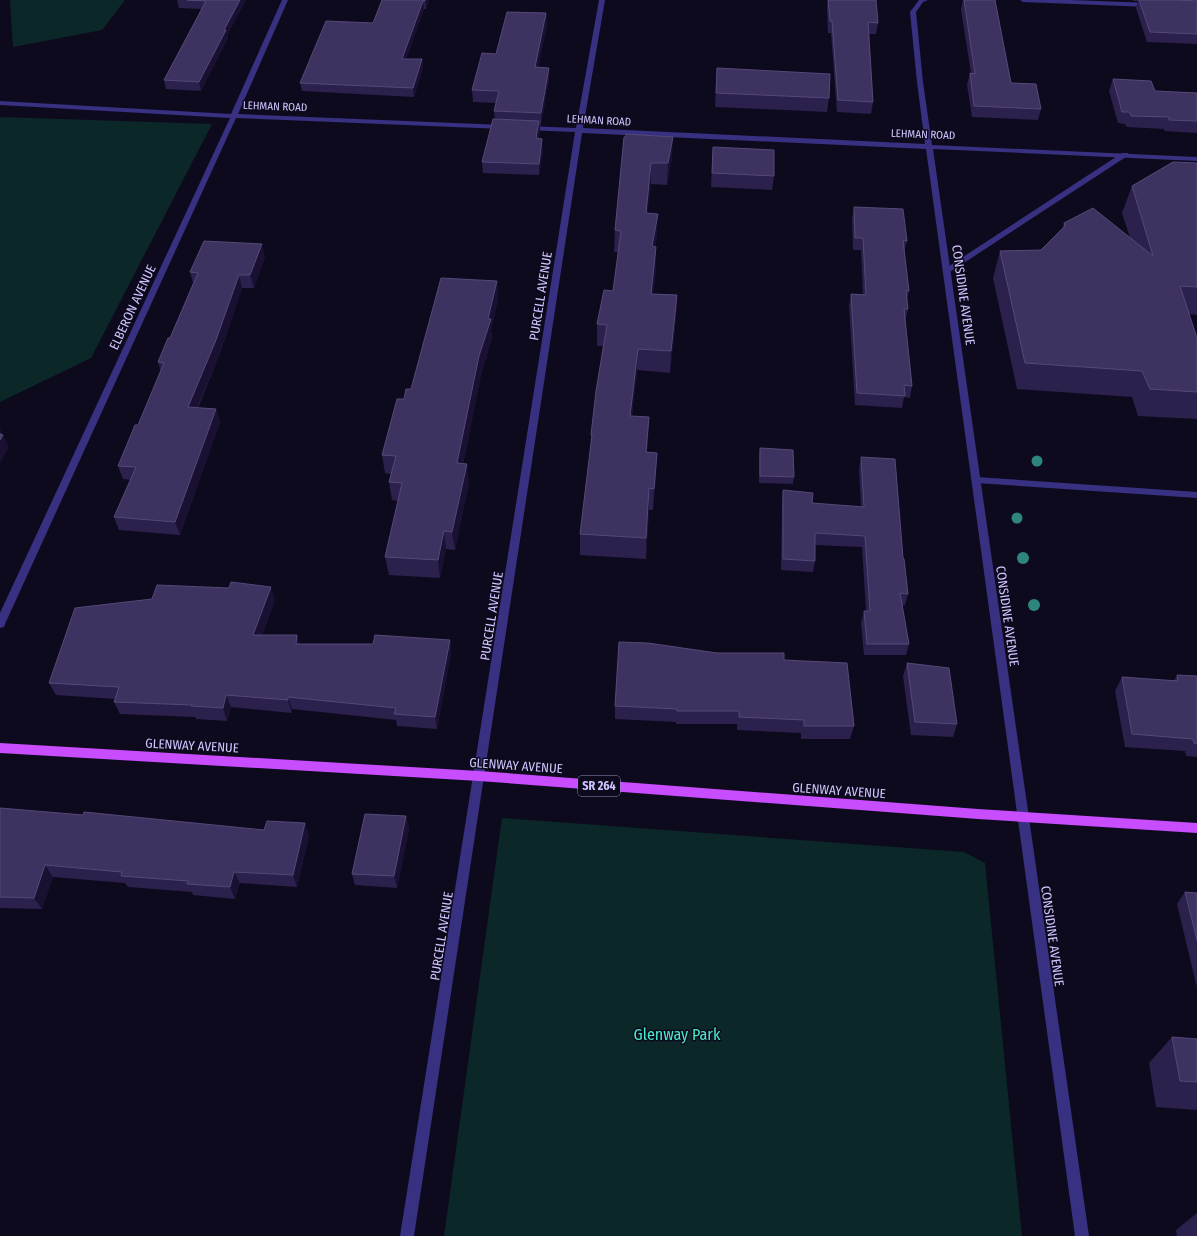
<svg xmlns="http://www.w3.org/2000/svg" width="1197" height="1236" font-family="'Fira Sans Condensed',sans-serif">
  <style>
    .green { fill: #0c2728 }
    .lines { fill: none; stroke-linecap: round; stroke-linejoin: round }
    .service { fill: #383081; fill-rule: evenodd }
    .minor { fill: #383081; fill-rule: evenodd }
    .primary { fill: #c84dff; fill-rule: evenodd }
    .tree { fill: #2e857d }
    .wall { fill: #2c204d }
    .shaded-wall { fill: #191032 }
    .building { fill: #3e3260; stroke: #554979 }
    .labels { text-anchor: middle; stroke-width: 3; stroke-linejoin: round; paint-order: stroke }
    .far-street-label { font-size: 11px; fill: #d0c6ff; stroke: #0e0a1e }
    .shield { fill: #0e0a1e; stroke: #968ebc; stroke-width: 1 }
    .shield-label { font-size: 12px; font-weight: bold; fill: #d0c6ff }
    .street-label { font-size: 13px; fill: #d0c6ff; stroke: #0e0a1e }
    .near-park-label { font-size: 16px; fill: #48eacb; stroke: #0e0a1e }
  </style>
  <rect width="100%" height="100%" fill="#0e0a1e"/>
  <!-- green -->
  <g class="green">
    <polygon points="10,0 125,0 102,30 13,47"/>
    <polygon points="0,117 212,124 91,358 0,402"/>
    <polygon points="502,818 964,852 985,863 1022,1236 444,1236"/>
  </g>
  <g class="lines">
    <!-- service -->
    <g class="service">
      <polygon points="1122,153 1128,153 1129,155 950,272 947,272 943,270"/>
      <polygon points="976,477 1197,492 1197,498 976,483 971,480"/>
    </g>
    <!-- minor -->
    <g class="minor">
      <polygon points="282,0 288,0 238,114 503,125 507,127 503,129 236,118 5,624 4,627 0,628 0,613 230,118 0,105 0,101 231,114"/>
      <polygon points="599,0 605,0 583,128 925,144 917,82 910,12 919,0 928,0 923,2 916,12 923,82 932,145 1197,157 1197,161 933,149 1089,1236 1075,1236 926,149 582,133 414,1236 400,1236 575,132 527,130 523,128 527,126 576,128"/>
      <polygon points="1020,0 1071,0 1149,3 1152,5 1149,7 1023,2"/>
    </g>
    <!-- primary -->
    <polygon class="primary" points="0,743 479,771 978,809 1197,823 1197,833 978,819 479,781 0,753"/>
  </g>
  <!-- trees -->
  <g class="tree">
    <circle cx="1037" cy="461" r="5.5"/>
    <circle cx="1017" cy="518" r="5.5"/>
    <circle cx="1023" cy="558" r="6"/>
    <circle cx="1034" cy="605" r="6"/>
  </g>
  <!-- wall -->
  <g class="wall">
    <polygon points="177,0 246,0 227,35 228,38 201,91 166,89 164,80 202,9 179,8"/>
    <polygon points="382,0 429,0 426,9 424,9 406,59 422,59 423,68 414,97 302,91 300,83 373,23"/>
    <polygon points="828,0 876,0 878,23 876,34 869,34 873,102 871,114 837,112 831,33 828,33 827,8"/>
    <polygon points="963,0 995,0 1011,83 1041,109 1038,120 972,117 967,85 970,73 971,73 961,10"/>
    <polygon points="1133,0 1197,0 1197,44 1147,42 1136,8 1138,1 1133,1"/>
    <polygon points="546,13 547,25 538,67 549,68 549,79 541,125 540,125 540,132 539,138 543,150 539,175 483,173 482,162 495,119 494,111 497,103 473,102 472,90 496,54"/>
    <polygon points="717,68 829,98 827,112 715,107"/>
    <polygon points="1113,79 1155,91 1197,93 1197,133 1165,131 1164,129 1127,127 1125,124 1118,123 1109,91"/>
    <polygon points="624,137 672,158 667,185 651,184 647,213 657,235 655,247 656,247 656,268 653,294 677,295 676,317 670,373 637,370 632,416 648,439 647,452 657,453 656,474 653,510 649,510 646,559 580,555 580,534 591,446 591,435 603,346 597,346 597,324 613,291 618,252 614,252 615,230"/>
    <polygon points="713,147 774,176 772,190 711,187"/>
    <polygon points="1197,163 1197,315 1189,314 1197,338 1197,419 1138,416 1132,397 1017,389 993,278 1000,251 1041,250 1062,230 1064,223 1130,238 1122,213 1132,186"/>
    <polygon points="854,207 907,241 904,252 909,291 907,299 908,309 905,322 912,386 910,398 904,397 902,408 855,405 849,306 851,294 863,295 861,250 853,250 852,219"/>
    <polygon points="265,257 254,288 242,288 220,353 198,408 216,409 220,422 180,535 119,530 114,517 131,480 123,479 118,466 138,425 161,372 158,362 170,338 193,283 190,272"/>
    <polygon points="497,281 498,299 491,330 492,338 481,374 463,464 469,482 455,550 446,549 440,578 389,575 385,557 398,501 392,500 389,482 391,474 385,473 382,455 404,399"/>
    <polygon points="760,448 794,477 793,484 759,483 759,455"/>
    <polygon points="861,457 903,558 908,594 905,605 902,605 909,644 906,655 864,655 861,623 864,611 866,611 862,547 815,545 815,561 813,572 781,570 782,502 783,490 812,503 861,507 859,469"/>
    <polygon points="275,600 262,635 297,635 300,644 373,644 450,640 451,653 437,729 397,726 396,720 292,709 292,713 231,707 227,721 196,719 195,717 120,714 114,702 115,699 56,695 49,683"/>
    <polygon points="717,653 784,660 854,726 850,739 801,739 801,733 737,730 737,724 676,724 676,722 615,719 615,706"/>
    <polygon points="907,663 957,724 953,737 911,735 903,676"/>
    <polygon points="1177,675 1197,676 1197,757 1186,756 1185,751 1125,747 1115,691 1122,677 1174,681"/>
    <polygon points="0,808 309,835 297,887 240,883 235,899 193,895 192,892 128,887 125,883 53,877 42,909 0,908"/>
    <polygon points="406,816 409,829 397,888 355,885 352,874"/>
    <polygon points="1185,892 1197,893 1197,988 1177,904"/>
    <polygon points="1172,1037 1197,1039 1197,1110 1156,1107 1149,1063"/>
    <polygon points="1197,1213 1197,1236 1177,1236 1176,1230"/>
  </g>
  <!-- shaded-wall -->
  <g class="shaded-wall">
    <polygon points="240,0 246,0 227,35 228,38 201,91 199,82 224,30"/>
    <polygon points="425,0 429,0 426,9 425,1"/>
    <polygon points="423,1 424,9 403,67 402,59"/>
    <polygon points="546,13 547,25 536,79 535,67"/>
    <polygon points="422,59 423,68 414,97 413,88"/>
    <polygon points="549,68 549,79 541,125 541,113"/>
    <polygon points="539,121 540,132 537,149 536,138"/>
    <polygon points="673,137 672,158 667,185 668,163"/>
    <polygon points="542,139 543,150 539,175 539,164"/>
    <polygon points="651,163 651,184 645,234 646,213"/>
    <polygon points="658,214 657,235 651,268 652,246"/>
    <polygon points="262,244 265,257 254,288 250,275"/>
    <polygon points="656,247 656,268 651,315 651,294"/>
    <polygon points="239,275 242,288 220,353 192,420 188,407"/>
    <polygon points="497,281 498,299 491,330 492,338 481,374 459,482 457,463 479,356"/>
    <polygon points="677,295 676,317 670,373 671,351"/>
    <polygon points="638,349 637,370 629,438 630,416"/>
    <polygon points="216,409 220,422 180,535 175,522"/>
    <polygon points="649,417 648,439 645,473 646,452"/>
    <polygon points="0,429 9,447 0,463"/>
    <polygon points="657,453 656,474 653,510 654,489"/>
    <polygon points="467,464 469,482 455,550 452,532"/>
    <polygon points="649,488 649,510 646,559 646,538"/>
    <polygon points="444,531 446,549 440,578 438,560"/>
    <polygon points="271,587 275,600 257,648 253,635"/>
    <polygon points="297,635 301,648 296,644"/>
    <polygon points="450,640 451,653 437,729 435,717"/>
    <polygon points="226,695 231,707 227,721 223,708"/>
    <polygon points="288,697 292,709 292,713 288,700"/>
    <polygon points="406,816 409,829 397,888 394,876"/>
    <polygon points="305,823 309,835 297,887 293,875"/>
    <polygon points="45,865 53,877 42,909 34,898"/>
    <polygon points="234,872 240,883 235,899 230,887"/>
  </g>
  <!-- building -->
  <g class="building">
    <polygon points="187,0 240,0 224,30 226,30 199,82 164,80 206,1"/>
    <polygon points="382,0 425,0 425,1 423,1 402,59 422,59 413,88 300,83 326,21 373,23"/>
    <polygon points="828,0 876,0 878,23 868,22 873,102 838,100 832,21 830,21"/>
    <polygon points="964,0 995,0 1011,83 1036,84 1041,109 974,106 970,73 975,74"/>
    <polygon points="1139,0 1176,0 1197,1 1197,34 1150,32"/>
    <polygon points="507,12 546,13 535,67 549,68 541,113 494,111 499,91 472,90 482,53 496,54"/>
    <polygon points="717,68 830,74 829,98 716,93"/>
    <polygon points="1113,79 1151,81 1155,91 1197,93 1197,121 1169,120 1169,117 1131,116 1129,112 1122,112"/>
    <polygon points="493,119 539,121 536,138 542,139 539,164 482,162"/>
    <polygon points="626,134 673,137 668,163 651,163 646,213 658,214 652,246 656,247 651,294 677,295 671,351 638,349 630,416 649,417 646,452 657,453 654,489 649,488 646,538 580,534 592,435 591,435 596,391 607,325 597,324 604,290 613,291 621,231 615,230 624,137 626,137"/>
    <polygon points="713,147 774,150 774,176 712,173"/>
    <polygon points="1173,162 1197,163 1197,287 1180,286 1197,338 1197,392 1150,389 1142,371 1025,363 1000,251 1041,250 1065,226 1064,223 1093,208 1153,256 1132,186"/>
    <polygon points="854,207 903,209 907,241 903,240 909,291 906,291 908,309 904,309 912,386 904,385 905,396 857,393 851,294 866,295 863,238 855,238"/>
    <polygon points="204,241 262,244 250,275 239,275 216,340 188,407 216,409 175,522 114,517 136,467 118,466 135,425 138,425 164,363 158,362 168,338 170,338 198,273 190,272"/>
    <polygon points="441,278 497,281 488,319 491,319 479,356 457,463 467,464 452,532 444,531 438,560 385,557 402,483 389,482 396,456 382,455 397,399 404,399 406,389 411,389"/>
    <polygon points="0,434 3,435 0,440"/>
    <polygon points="760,448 793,450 794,477 760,476"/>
    <polygon points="861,457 895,459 903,558 904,559 908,594 900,593 909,644 867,644 864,611 870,611 865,536 815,533 815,561 783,559 783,490 813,493 812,503 864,507"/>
    <polygon points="231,582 271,587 253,635 297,635 296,644 373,644 375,635 450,640 435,717 394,714 396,708 288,697 288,700 226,695 223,708 191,706 192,705 114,702 119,687 49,683 75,608 152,599 157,585 229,588"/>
    <polygon points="619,642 648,643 717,653 784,653 784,660 847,663 854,726 804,726 804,720 739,717 739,711 677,711 677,709 615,706"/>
    <polygon points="907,663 949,668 957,724 915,722"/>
    <polygon points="1177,675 1197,676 1197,744 1194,743 1193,739 1132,734 1122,677 1178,681"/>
    <polygon points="0,808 83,815 84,812 264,830 267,821 305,823 293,875 234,872 230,887 187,884 188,881 121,876 122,872 45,865 34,898 0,897"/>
    <polygon points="365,814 406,816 394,876 352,874"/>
    <polygon points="1185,892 1197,893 1197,940"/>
    <polygon points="1172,1037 1197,1039 1197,1082 1180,1081"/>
  </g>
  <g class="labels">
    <!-- far-street labels -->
    <g class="far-street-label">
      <text transform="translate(275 106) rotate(2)" y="4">LEHMAN ROAD</text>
      <text transform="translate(599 120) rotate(3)" y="4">LEHMAN ROAD</text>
      <text transform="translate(923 134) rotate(2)" y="4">LEHMAN ROAD</text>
    </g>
    <!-- shield labels -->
    <rect class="shield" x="578" y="776" width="42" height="20" rx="3"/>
    <g class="shield-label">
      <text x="599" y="790">SR 264</text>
    </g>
    <!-- street labels -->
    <g class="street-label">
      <text transform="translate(964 295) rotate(82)" y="5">CONSIDINE AVENUE</text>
      <text transform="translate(540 296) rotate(-81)" y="5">PURCELL AVENUE</text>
      <text transform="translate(132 307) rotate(-65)" y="5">ELBERON AVENUE</text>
      <text transform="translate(491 616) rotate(-81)" y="5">PURCELL AVENUE</text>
      <text transform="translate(1008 616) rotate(82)" y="5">CONSIDINE AVENUE</text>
      <text transform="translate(192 745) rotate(3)" y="5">GLENWAY AVENUE</text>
      <text transform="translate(516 765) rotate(4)" y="5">GLENWAY AVENUE</text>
      <text transform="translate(839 790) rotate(4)" y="5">GLENWAY AVENUE</text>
      <text transform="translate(441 936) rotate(-81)" y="5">PURCELL AVENUE</text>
      <text transform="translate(1053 936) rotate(82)" y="5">CONSIDINE AVENUE</text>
    </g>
    <!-- near-park labels -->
    <g class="near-park-label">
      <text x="677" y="1040">Glenway Park</text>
    </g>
  </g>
</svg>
